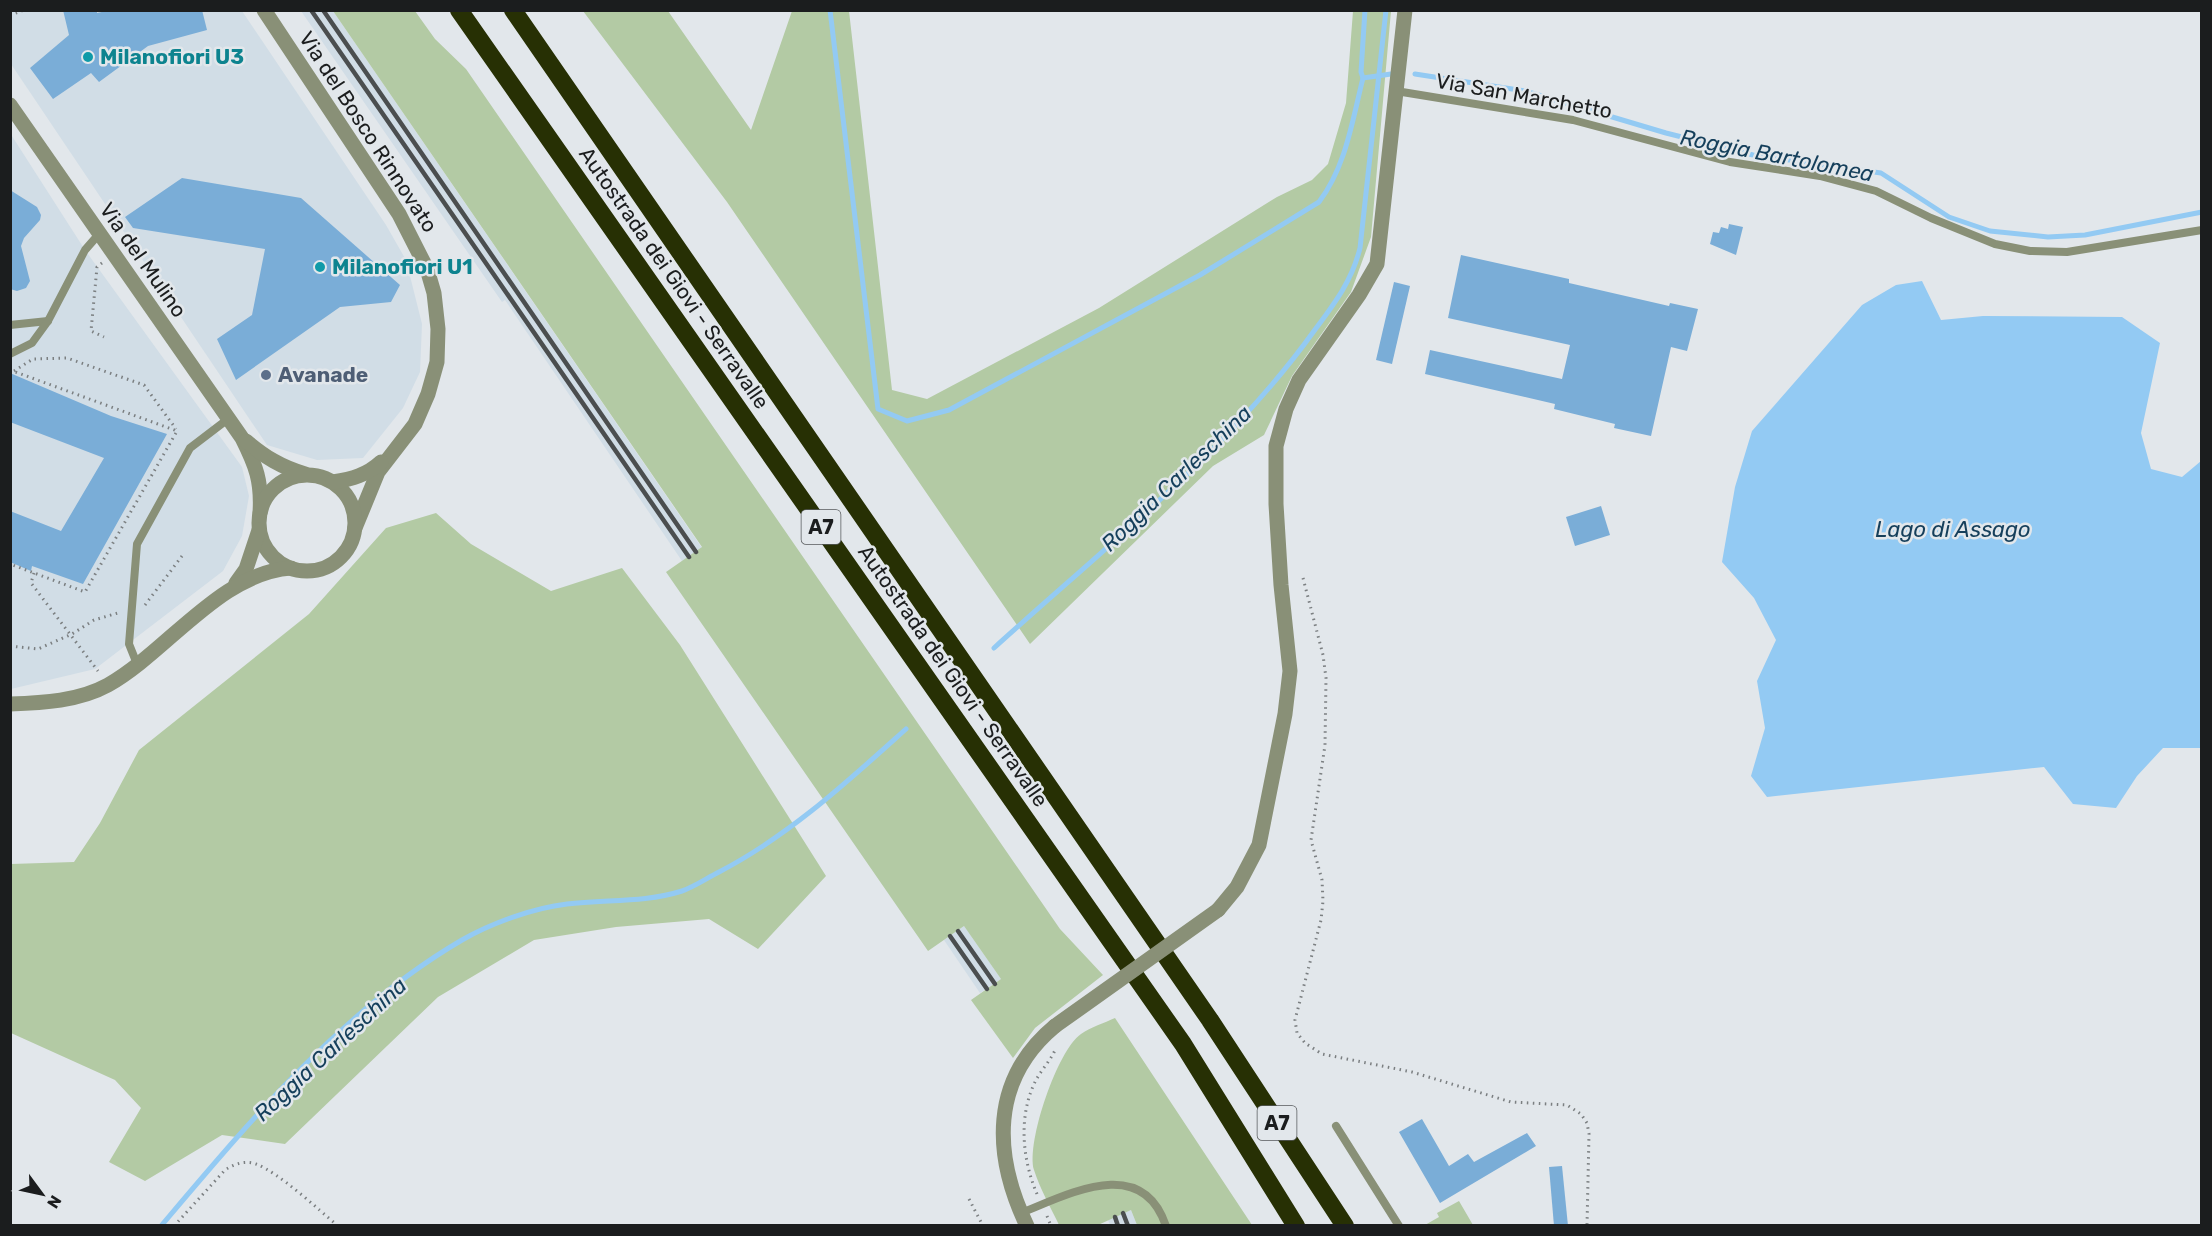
<svg xmlns="http://www.w3.org/2000/svg" width="2212" height="1236" font-family="Rubik,sans-serif">
  <style>
    .built { fill: #d1dde6 }
    .green { fill: #b3caa4 }
    .water { fill: #93caf3 }
    .lines { fill: none; stroke-linecap: round; stroke-linejoin: round }
    .stream { stroke: #93caf3; stroke-width: 5 }
    .building { fill: #7aadd7 }
    .path { stroke: #7b7f81; stroke-width: 3; stroke-dasharray: 1.5 4.5; stroke-linecap: butt }
    .lane { stroke: #899077; stroke-width: 8 }
    .street { stroke: #899077; stroke-width: 15 }
    .highway { stroke: #273004; stroke-width: 18 }
    .rail { stroke: #4b4e4f; stroke-width: 4.5 }
    .street-bridge { stroke: #899077; stroke-width: 15 }
    .culture-dot { fill: #0f9aa8; stroke: #e2e7eb; stroke-width: 2 }
    .service-dot { fill: #5c6f8a; stroke: #e2e7eb; stroke-width: 2 }
    .labels { text-anchor: middle; stroke-width: 5; stroke-linejoin: round; paint-order: stroke }
    .shield { fill: #e2e7eb; stroke: #575a5c; stroke-width: 1.5 }
    .shield-label { font-size: 20px; font-weight: bold; fill: #1b1d1e }
    .culture-label { font-size: 21px; font-weight: bold; fill: #0d838f; stroke: #e2e7eb; text-anchor: start }
    .street-label { font-size: 21px; fill: #1b1d1e; stroke: #e2e7eb }
    .service-label { font-size: 21px; font-weight: bold; fill: #4e5e75; stroke: #e2e7eb; text-anchor: start }
    .water-label { font-size: 22px; font-style: italic; fill: #153f5b; stroke: #e2e7eb }
  </style>
  <rect width="100%" height="100%" fill="#e2e7eb"/>
  <!-- built -->
  <g class="built">
    <polygon points="10,11 242,11 386,225 406,260 422,324 420,372 403,408 363,458 317,460 267,445 11,64"/>
    <polygon points="301,11 333,11 702,548 682,561 505,300 502,302"/>
    <polygon points="10,133 85,250 242,467 249,496 242,536 223,571 95,669 11,689"/>
    <polygon points="964,926 1001,979 980,993 944,940"/>
    <polygon points="1131,1210 1137,1225 1110,1225 1108,1220"/>
  </g>
  <!-- green -->
  <g class="green">
    <polygon points="333,11 415,11 435,39 466,69 1060,929 1103,975 1035,1028 1013,1058 971,1000 1001,979 964,926 928,951 666,572 702,547"/>
    <polygon points="583,11 668,11 751,130 792,11 849,11 892,390 927,399 1099,308 1277,197 1312,180 1328,164 1346,103 1353,11 1391,11 1371,237 1351,292 1292,376 1264,435 1213,466 1030,644 727,202"/>
    <polygon points="436,513 471,544 551,591 622,568 680,645 826,876 758,949 709,919 616,927 534,940 438,997 285,1144 222,1135 145,1181 109,1162 141,1108 115,1080 11,1033 11,864 74,862 100,823 139,750 309,614 386,528"/>
    <path d="M1115 1018 1252 1225H1137L1131 1210 1098 1225H1059C1051 1208 1040 1189 1034 1170 1026 1142 1058 1049 1081 1034 1091 1027 1104 1023 1115 1018Z"/>
    <polygon points="1459,1201 1473,1225 1425,1225 1439,1217 1437,1213"/>
  </g>
  <!-- water -->
  <polygon class="water" points="1922,281 1941,320 1983,316 2122,317 2160,343 2141,433 2151,469 2182,477 2201,461 2201,748 2163,748 2137,776 2116,808 2073,804 2044,767 1767,797 1751,776 1765,728 1757,681 1776,640 1754,598 1722,562 1735,487 1752,431 1862,305 1896,285"/>
  <g class="lines">
    <!-- stream -->
    <g class="stream">
      <path d="M830 10 878 409 907 421 949 410 1200 275 1319 202C1346 166 1352 122 1363 78"/>
      <polyline points="1365,10 1361,72 1363,78 1391,74"/>
      <polyline points="1415,74 1525,91 1666,133 1753,155 1881,173 1949,217 1990,231 2048,237 2085,235 2202,212"/>
      <path d="M994 648C1103 549 1228 451 1314 331 1334 304 1352 281 1360 248L1386 10"/>
      <path d="M161 1226C250 1121 342 1010 462 940 492 923 533 908 567 904 605 899 644 903 682 891 694 887 707 878 719 872 790 835 847 782 906 729"/>
    </g>
  </g>
  <!-- building -->
  <g class="building">
    <polygon points="63,10 97,10 97,13 111,10 202,10 207,30 148,46 99,82 91,73 53,99 30,68 69,35"/>
    <polygon points="182,178 301,198 400,285 391,302 340,307 236,380 217,339 252,315 265,249 133,228 125,217"/>
    <polygon points="10,190 37,207 41,215 40,220 24,238 21,246 30,281 26,288 17,291 10,289"/>
    <polygon points="1729,224 1743,227 1736,255 1710,244 1713,232 1719,233 1721,227 1728,229"/>
    <polygon points="1461,255 1569,279 1569,283 1669,306 1670,303 1698,309 1687,351 1671,347 1651,436 1614,428 1615,424 1554,409 1555,404 1425,374 1430,350 1562,379 1570,345 1448,318"/>
    <polygon points="1394,282 1410,286 1392,364 1376,360"/>
    <polygon points="10,373 111,416 167,434 83,584 32,566 31,571 10,562 10,511 61,531 104,458 10,422"/>
    <polygon points="1601,506 1610,535 1575,546 1566,517"/>
    <polygon points="1422,1119 1449,1166 1468,1154 1474,1162 1527,1133 1536,1146 1440,1203 1399,1132"/>
    <polygon points="1562,1166 1568,1226 1554,1226 1549,1167"/>
  </g>
  <g class="lines">
    <!-- path -->
    <g class="path">
      <polyline points="10,15 24,10"/>
      <polyline points="102,263 97,267 91,331 104,337"/>
      <polyline points="10,370 177,431 85,592 10,564"/>
      <polyline points="14,371 33,359 67,358 144,385 176,429"/>
      <polyline points="34,573 31,583 98,671"/>
      <polyline points="1303,578 1323,655 1326,678 1325,745 1311,840 1322,880 1323,901 1321,920 1295,1020 1297,1033 1305,1043 1322,1054 1412,1072 1511,1102 1567,1105 1581,1114 1587,1123 1589,1134 1587,1226"/>
      <polyline points="145,605 182,556"/>
      <polyline points="10,646 38,649 72,634 94,620 118,613"/>
      <path d="M1037 1194C1022 1159 1018 1115 1036 1080 1042 1069 1051 1060 1056 1048"/>
      <polyline points="969,1199 983,1226"/>
      <polyline points="1047,1216 1051,1226"/>
      <path d="M174 1226 225 1170C234 1164 245 1160 256 1164 278 1172 318 1209 338 1226"/>
    </g>
    <!-- lane -->
    <g class="lane">
      <polyline points="1396,91 1573,120 1730,162 1820,176 1876,191 1931,218 1995,244 2030,251 2067,252 2202,230"/>
      <polyline points="10,325 48,321"/>
      <polyline points="10,354 32,343 48,321 85,250 99,234"/>
      <polyline points="137,664 129,644 137,544 190,448 228,419"/>
      <polyline points="1336,1126 1399,1226"/>
      <path d="M1021 1213C1069 1194 1142 1154 1166 1226"/>
    </g>
    <!-- street -->
    <g class="street">
      <polyline points="264,10 399,214 427,269 434,293 438,329 437,362 428,394 415,424 378,472 355,528"/>
      <path d="M10 105 242 438C256 466 262 481 260 513"/>
      <path d="M246 441C265 457 281 467 305 474"/>
      <circle cx="307" cy="523" r="48"/>
      <path d="M333 482C352 479 367 475 381 462"/>
      <polyline points="236,583 246,569 259,530"/>
      <path d="M10 704C43 703 79 701 108 685 168 651 220 573 291 568"/>
      <polyline points="1218,910 1237,887 1259,845 1285,714 1290,671 1281,585 1276,504 1276,446 1286,409 1299,380 1359,295 1377,264 1405,10"/>
      <path d="M1027 1226C993 1155 990 1080 1055 1026"/>
    </g>
    <!-- highway -->
    <g class="highway">
      <polyline points="459,10 1183,1044 1296,1226"/>
      <polyline points="513,10 1210,1020 1345,1226"/>
    </g>
    <!-- rail -->
    <g class="rail">
      <polyline points="311,10 689,557"/>
      <polyline points="323,10 696,552"/>
      <polyline points="958,931 995,984"/>
      <polyline points="950,936 987,989"/>
      <polyline points="1123,1213 1128,1226"/>
      <polyline points="1115,1217 1118,1226"/>
    </g>
    <!-- street-bridge -->
    <polyline class="street-bridge" points="1055,1026 1218,910"/>
  </g>
  <!-- markers -->
  <g class="culture-dot">
    <circle cx="88" cy="57" r="6"/>
    <circle cx="320" cy="267" r="6"/>
  </g>
  <circle class="service-dot" cx="266" cy="375" r="6"/>
  <g class="labels">
    <!-- shield labels -->
    <g class="shield">
      <rect x="801.5" y="510" width="39" height="34" rx="4.5"/>
      <rect x="1257.5" y="1106" width="39" height="34" rx="4.5"/>
    </g>
    <g class="shield-label">
      <text x="821" y="534">A7</text>
      <text x="1277" y="1130">A7</text>
    </g>
    <!-- culture labels -->
    <g class="culture-label">
      <text x="100" y="64">Milanofiori U3</text>
      <text x="332" y="274">Milanofiori U1</text>
    </g>
    <!-- street labels -->
    <g class="street-label">
      <text transform="translate(1524 96) rotate(10)" y="7">Via San Marchetto</text>
      <text transform="translate(368 132) rotate(57)" y="7">Via del Bosco Rinnovato</text>
      <text transform="translate(143 260) rotate(55)" y="7">Via del Mulino</text>
      <text transform="translate(674 278) rotate(55)" y="7">Autostrada dei Giovi - Serravalle</text>
      <text transform="translate(953 676) rotate(55)" y="7">Autostrada dei Giovi - Serravalle</text>
    </g>
    <!-- service labels -->
    <g class="service-label">
      <text x="278" y="382">Avanade</text>
    </g>
    <!-- water labels -->
    <g class="water-label">
      <text transform="translate(1777 155) rotate(11)" y="8">Roggia Bartolomea</text>
      <text transform="translate(1176 478) rotate(-44)" y="8">Roggia Carleschina</text>
      <text x="1953" y="537">Lago di Assago</text>
      <text transform="translate(330 1049) rotate(-43)" y="8">Roggia Carleschina</text>
    </g>
  </g>
  <!-- border -->
  <rect width="2212" height="1236" fill="none" stroke="#1b1d1e" stroke-width="24"/>
  <!-- north arrow -->
  <g transform="translate(42 1194) rotate(123)" stroke="#e2e7eb" stroke-width="4.5" paint-order="stroke">
  <path d="M0-4.5L10 22L0 15L-10 22Z" fill="#1b1d1e"/>
  <text y="-9" font-size="16" font-weight="bold" text-anchor="middle" fill="#1b1d1e">N</text>
  </g>
</svg>
